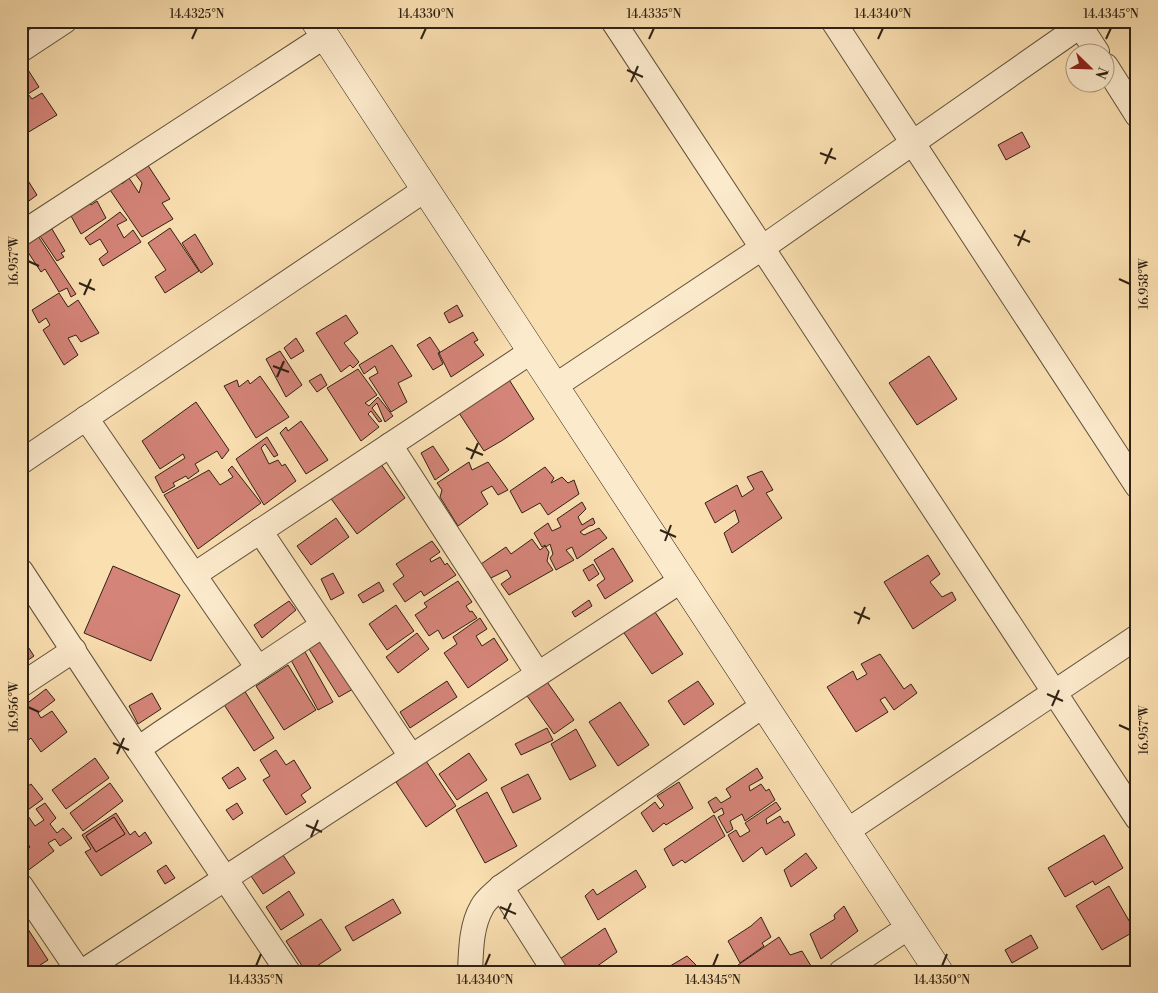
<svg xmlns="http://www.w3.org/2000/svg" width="1158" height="993" font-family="'Libre Bodoni',serif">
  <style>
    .building { fill: #d48478; stroke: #302214; fill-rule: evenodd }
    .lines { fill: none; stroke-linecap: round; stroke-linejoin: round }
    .street-casing { stroke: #62513b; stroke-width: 26 }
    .secondary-casing { stroke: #302214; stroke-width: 29 }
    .street { stroke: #fceacc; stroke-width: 24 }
    .secondary { stroke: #fceacc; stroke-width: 28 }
    .ticks { fill: none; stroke: #302214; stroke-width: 2 }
    .neatline { fill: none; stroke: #302214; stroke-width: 2 }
    .ticks-label { font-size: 12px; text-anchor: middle; fill: #302214 }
  </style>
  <rect width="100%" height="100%" fill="#fadfb0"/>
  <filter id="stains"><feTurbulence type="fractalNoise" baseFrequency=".004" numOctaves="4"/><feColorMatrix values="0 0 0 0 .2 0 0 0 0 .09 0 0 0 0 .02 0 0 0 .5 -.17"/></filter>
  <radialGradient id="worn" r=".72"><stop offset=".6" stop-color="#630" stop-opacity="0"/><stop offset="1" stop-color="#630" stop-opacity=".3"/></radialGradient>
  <!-- building -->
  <g class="building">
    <polygon points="23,62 39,87 28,94 32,99 42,93 57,115 22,136 21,64"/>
    <polygon points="1022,132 1030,147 1006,160 998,145"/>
    <polygon points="147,164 170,199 162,203 173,219 142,237 108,187 119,180 122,184 129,178 139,193 142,183 132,170"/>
    <polygon points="27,179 37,195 22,206 21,183"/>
    <polygon points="97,201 106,218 81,234 71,216 90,202 91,205"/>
    <polygon points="120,212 127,220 117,225 124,238 133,230 141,242 103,266 99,259 108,252 100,239 90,245 85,238"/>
    <polygon points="170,228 199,271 165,293 155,277 166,270 148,243"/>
    <polygon points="52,229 65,251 61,253 64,257 57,261 40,236"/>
    <polygon points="195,234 213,264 201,273 182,243"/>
    <polygon points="38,236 76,294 71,297 67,288 59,292 45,269 41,272 24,246"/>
    <polygon points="59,293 68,307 78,300 99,333 81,342 76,335 68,338 78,355 64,365 43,330 50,325 46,318 39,323 32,310"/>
    <polygon points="457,305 463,316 449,323 444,313"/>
    <polygon points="346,315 358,333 344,343 359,362 353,368 350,365 341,372 316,333"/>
    <polygon points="473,332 478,340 474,342 484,355 451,377 439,353"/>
    <polygon points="430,337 440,352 438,353 443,364 433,370 417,345"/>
    <polygon points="296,338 304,351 291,359 284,348"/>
    <polygon points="392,345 412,376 398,383 407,402 391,412 369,378 378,373 375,366 364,374 359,365"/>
    <polygon points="280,351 302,385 286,397 266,359"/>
    <polygon points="929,356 957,399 917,425 889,383"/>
    <polygon points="358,369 377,395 365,403 369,406 378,397 393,416 385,422 377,403 372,408 382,421 379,422 371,411 368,414 379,427 361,441 327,388"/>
    <polygon points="321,374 327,385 317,392 309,381"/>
    <polygon points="260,376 289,417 256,438 224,386 237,380 239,387 248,380 250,384"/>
    <polygon points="508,378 534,419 503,440 484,451 459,413"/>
    <polygon points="196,402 229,450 222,459 217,451 195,464 199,471 188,479 186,476 173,483 175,486 163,493 155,477 185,458 183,454 160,469 142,441"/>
    <polygon points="301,421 328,460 306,474 280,433 286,427 288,431"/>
    <polygon points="267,437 278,455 274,457 265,444 261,448 269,464 278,460 282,466 285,464 296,481 264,505 236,459"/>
    <polygon points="433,446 449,470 435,480 421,453"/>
    <polygon points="378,460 405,498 357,534 329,496"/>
    <polygon points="469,462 472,470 488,462 508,490 498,495 492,486 481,492 488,504 458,526 440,497 442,490 437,483"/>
    <polygon points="232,466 261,503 198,549 164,495 209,470 220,485 233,477 228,470"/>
    <polygon points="545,467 554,478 551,483 562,477 568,483 574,480 579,494 548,515 540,503 522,513 510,491"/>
    <polygon points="762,471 773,490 766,493 782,518 732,553 724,533 739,522 735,510 715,523 705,503 737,485 742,497 754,489 747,477"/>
    <polygon points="582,502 586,509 578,517 582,525 593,518 595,523 593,525 589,526 580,532 584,535 599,528 607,538 577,559 572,547 566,550 574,560 556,570 550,558 553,554 550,544 546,547 545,545 542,547 534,533 548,523 552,531 561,527 557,519"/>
    <polygon points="336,518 349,537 311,565 297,546"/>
    <polygon points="532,539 540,550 545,546 549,552 547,561 553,570 509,595 501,584 511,577 507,570 491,578 481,564 506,547 511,554"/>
    <polygon points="432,541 440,552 430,559 431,562 440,557 445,565 447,563 456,575 424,596 421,591 405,602 393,584 404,576 396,564"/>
    <polygon points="613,548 633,581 605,599 597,585 605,579 594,560"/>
    <polygon points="928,555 940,574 930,582 942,597 952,592 956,600 913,629 884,582"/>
    <polygon points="593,564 599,574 589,581 583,570"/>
    <polygon points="113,566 180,595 151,661 84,633"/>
    <polygon points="333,573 344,593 331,600 321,579"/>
    <polygon points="458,581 472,602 466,606 470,612 472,611 477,618 443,639 438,630 429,636 415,615 427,607 424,603"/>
    <polygon points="379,582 384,591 363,603 358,595"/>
    <polygon points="589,600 592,606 575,617 572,612"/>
    <polygon points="289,601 296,610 262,638 254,625"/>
    <polygon points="396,605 414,631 387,650 369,624"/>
    <polygon points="651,606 683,654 652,674 620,627"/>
    <polygon points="480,618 487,629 476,636 482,646 494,638 508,660 468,688 444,653 457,644 453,637"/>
    <polygon points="417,633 429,649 398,673 386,657"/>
    <polygon points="21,636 34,656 21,665"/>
    <polygon points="323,640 353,689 339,697 309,649"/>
    <polygon points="305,652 333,702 318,710 291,660"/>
    <polygon points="880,654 904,689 911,684 917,693 894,710 885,697 880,700 888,712 856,732 827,687 853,671 857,680 867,674 861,664"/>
    <polygon points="288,665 316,710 284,730 256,686"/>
    <polygon points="545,679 574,720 554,734 525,693"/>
    <polygon points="447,681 457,697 410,728 400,712"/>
    <polygon points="698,681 714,704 684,725 668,701"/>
    <polygon points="46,689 55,700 38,713 41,718 52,711 67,732 41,752 31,738 26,742 21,735 21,708"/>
    <polygon points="244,690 274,738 254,751 223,703"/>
    <polygon points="152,693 161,709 138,724 129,706"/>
    <polygon points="620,702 649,745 618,766 589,722"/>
    <polygon points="547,728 553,740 521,755 515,744"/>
    <polygon points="576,729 596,766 570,780 551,744"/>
    <polygon points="276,750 286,765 294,760 311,788 301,795 306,802 286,815 263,780 270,776 260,760"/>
    <polygon points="469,753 487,780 457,800 439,774"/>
    <polygon points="95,758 109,778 66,809 52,790"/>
    <polygon points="426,761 456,806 426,827 396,782"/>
    <polygon points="238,767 246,779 229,789 222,778"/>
    <polygon points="757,768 763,778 749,786 750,791 761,784 766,791 769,789 775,800 745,821 742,814 730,821 733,829 727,833 718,817 724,814 722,808 714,813 708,802 716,797 721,803 731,797 726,789"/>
    <polygon points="528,774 541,799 513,813 501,788"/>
    <polygon points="679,782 693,808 666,825 664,823 653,832 641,813 655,802 660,809 664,805 657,796"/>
    <polygon points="110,783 123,801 83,831 70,813"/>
    <polygon points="31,784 43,799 21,815 21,791"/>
    <polygon points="487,792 517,846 485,863 456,810"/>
    <polygon points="776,802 781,809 766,819 767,824 780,816 784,823 788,821 795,835 766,855 762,847 743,862 728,835 736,830 740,837 750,831 745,823"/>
    <polygon points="45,803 56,818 50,824 57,833 63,828 72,838 60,846 55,839 48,843 54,851 26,872 21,865 21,846 23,844 27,850 30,847 23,837 21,838 21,820 28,816 35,826 44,820 36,809"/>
    <polygon points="237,803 243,813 233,820 226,810"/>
    <path d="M116 813 130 835 135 831 139 837 145 832 152 843 101 876 85 852 91 849 82 835ZM114 817 125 834 96 852 86 836Z"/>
    <polygon points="714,815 725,836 685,863 682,860 673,866 664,849"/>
    <polygon points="114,817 125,834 96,852 86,836"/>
    <polygon points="1104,835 1123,868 1095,885 1093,881 1065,897 1048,868"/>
    <polygon points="281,852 295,873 263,894 249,873"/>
    <polygon points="806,853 817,868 791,887 784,870"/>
    <polygon points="166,865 175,878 165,884 157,871"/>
    <polygon points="636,870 646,887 598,920 585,896 593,889 597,895"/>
    <polygon points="1109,886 1135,931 1102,950 1076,906"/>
    <polygon points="289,891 304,915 281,930 266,907"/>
    <polygon points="393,899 401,913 353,941 345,927"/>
    <polygon points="844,906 858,931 821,959 810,934 835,919 834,915"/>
    <polygon points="761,917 771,937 762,943 764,946 740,963 728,941 751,926"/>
    <polygon points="321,919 341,950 308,972 306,972 286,941"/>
    <polygon points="24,923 48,960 31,971 21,956 21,924"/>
    <polygon points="605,928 617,952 589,972 564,972 557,961"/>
    <polygon points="1031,935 1038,948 1012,963 1005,950"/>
    <polygon points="779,937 790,955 802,951 811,966 803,972 743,972 738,965"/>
    <polygon points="687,956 703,972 660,972"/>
  </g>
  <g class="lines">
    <defs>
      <g id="street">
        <polyline points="613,21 1137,818"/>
        <polyline points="833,21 1137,486"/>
        <polyline points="1077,21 1097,52"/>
        <polyline points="21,50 65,21"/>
        <polyline points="1106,66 1137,115"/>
        <polyline points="21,234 325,36"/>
        <polyline points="555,386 762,248 1080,26"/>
        <polyline points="86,418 258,668"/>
        <polyline points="390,445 538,674"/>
        <polyline points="21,462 426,189"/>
        <polyline points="260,531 411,756"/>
        <polyline points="21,571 138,749 288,972"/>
        <polyline points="194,575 532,351"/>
        <polyline points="21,685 74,650"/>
        <polyline points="138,749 161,733 323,625"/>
        <polyline points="847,831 1137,637"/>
        <polyline points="21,886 79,972"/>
        <polyline points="501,887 555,972"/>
        <polyline points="82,972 682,580"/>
        <path d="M470 972C471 950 471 926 482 907 486 899 495 893 501 887L764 705"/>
        <polyline points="841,972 909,927"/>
      </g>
      <polyline id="secondary" points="315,21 939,972"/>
    </defs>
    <!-- street casing -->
    <use href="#street" class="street-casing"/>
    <!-- secondary casing -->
    <use href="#secondary" class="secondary-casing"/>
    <!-- street -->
    <use href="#street" class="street"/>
    <!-- secondary -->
    <use href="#secondary" class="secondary"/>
  </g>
  <!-- ticks -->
  <path class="ticks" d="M192 39 197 28M421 39 426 28M649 39 654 28M878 39 883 28M1106 39 1111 28M627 70 643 77M631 82 638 66M820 153 836 159M825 164 832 148M1014 235 1030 242M1018 246 1025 230M28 261 39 266M1119 279 1130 284M79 283 95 290M84 295 91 279M273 366 289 372M277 377 284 361M466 448 483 455M471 459 478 443M660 530 676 537M665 541 671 525M854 612 870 619M858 624 865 607M1047 694 1063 701M1052 706 1059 690M28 707 39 712M1119 725 1130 730M113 743 129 750M117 754 124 738M306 825 322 832M311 837 318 820M500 907 516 914M504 919 511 903M256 966 261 954M485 966 490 954M713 966 718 954M942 966 947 954"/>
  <!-- margin -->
  <rect width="1158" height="993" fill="none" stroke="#fadfb0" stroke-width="55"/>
  <!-- north arrow -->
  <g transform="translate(1090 68) rotate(113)"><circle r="24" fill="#fceacc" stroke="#aa9a82"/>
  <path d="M0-4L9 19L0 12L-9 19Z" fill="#8f2418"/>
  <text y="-8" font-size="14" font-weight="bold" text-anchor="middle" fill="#302214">N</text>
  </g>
  <rect x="28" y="28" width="1102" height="938" class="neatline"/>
  <g class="ticks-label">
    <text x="197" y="18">14.4325°N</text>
    <text x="426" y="18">14.4330°N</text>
    <text x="654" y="18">14.4335°N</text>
    <text x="883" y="18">14.4340°N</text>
    <text x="1111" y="18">14.4345°N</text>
    <text transform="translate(14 261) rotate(-90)" y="4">16.957°W</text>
    <text transform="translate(1144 284) rotate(-90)" y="4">16.958°W</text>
    <text transform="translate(14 707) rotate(-90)" y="4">16.956°W</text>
    <text transform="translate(1144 730) rotate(-90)" y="4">16.957°W</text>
    <text x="256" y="984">14.4335°N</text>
    <text x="485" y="984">14.4340°N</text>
    <text x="713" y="984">14.4345°N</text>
    <text x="942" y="984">14.4350°N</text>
  </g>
  <rect width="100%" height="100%" filter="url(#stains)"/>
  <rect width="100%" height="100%" fill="url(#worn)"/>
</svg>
